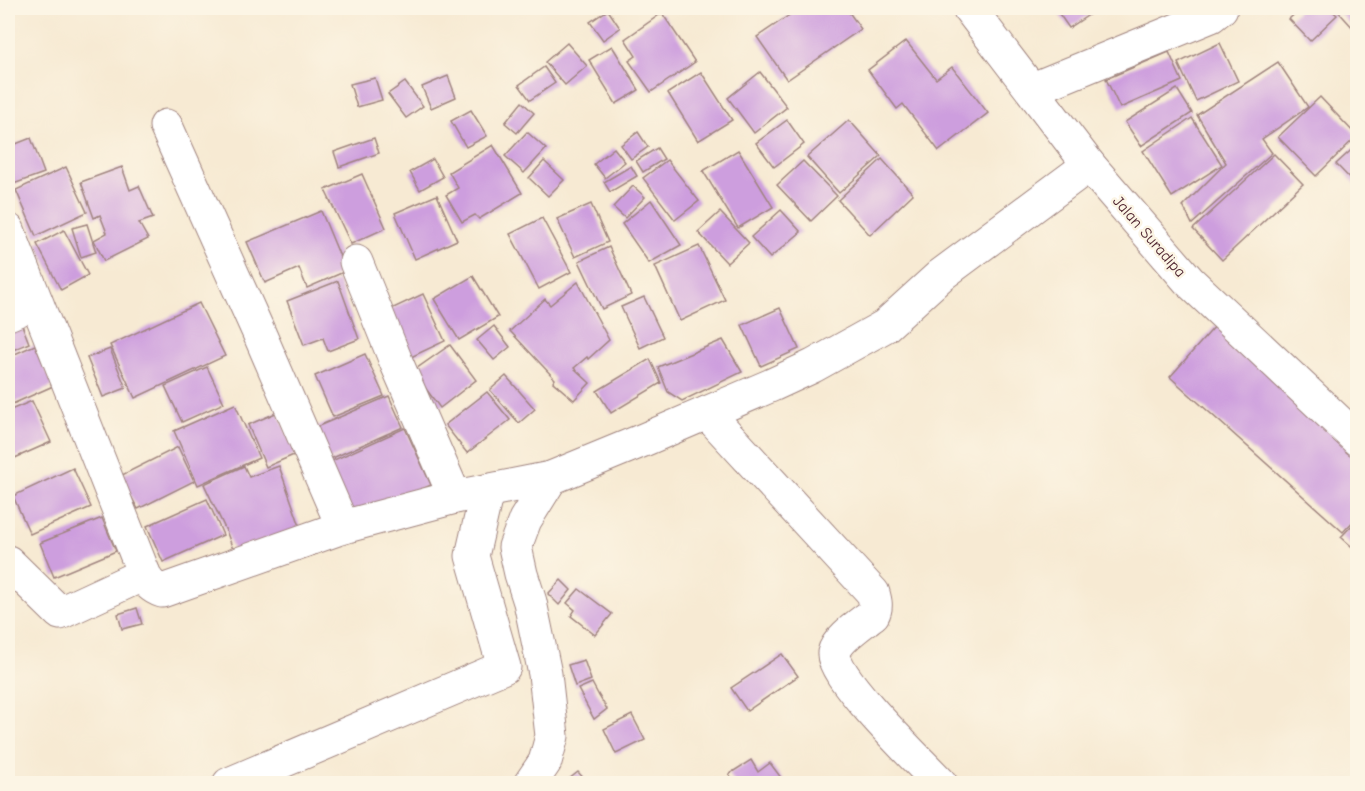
<svg xmlns="http://www.w3.org/2000/svg" width="1365" height="791" font-family="'Comic Neue',sans-serif">
  <style>
    .building { fill: #cd9ede }
    .lines { fill: none; stroke-linecap: round; stroke-linejoin: round }
    .minor-casing { stroke: #a0847f; stroke-width: 35 }
    .tertiary-casing { stroke: #a0847f; stroke-width: 35 }
    .minor { stroke: #fff; stroke-width: 33 }
    .tertiary { stroke: #fff; stroke-width: 33 }
    .labels { text-anchor: middle; stroke-width: 5; stroke-linejoin: round; paint-order: stroke }
    .street-label { font-size: 16px; fill: #4a1f2b; stroke: #fcf5e5 }
  </style>
  <rect width="100%" height="100%" fill="#fcf5e5"/>
  <filter id="ink" filterUnits="userSpaceOnUse"><feTurbulence type="fractalNoise" baseFrequency=".0167" numOctaves="2"/><feDisplacementMap in="SourceGraphic" scale="12" xChannelSelector="R" yChannelSelector="G"/><feConvolveMatrix kernelMatrix="1 2 1 2 8 2 1 2 1" color-interpolation-filters="sRGB"/></filter>
  <filter id="wash" filterUnits="userSpaceOnUse"><feTurbulence type="fractalNoise" baseFrequency=".008" numOctaves="4" result="noise"/><feDisplacementMap in="SourceGraphic" scale="24" xChannelSelector="R" yChannelSelector="G"/><feGaussianBlur stdDeviation="1.35" result="paint"/><feColorMatrix in="noise" values="0 0 0 0 0 0 0 0 0 0 0 0 0 0 0 0 0 1.4 0 .05"/><feComposite in="paint" operator="in"/></filter>
  <g filter="url(#wash)">
    <rect width="100%" height="100%" fill="#f7ead3"/>
    <g id="blocks">
      <!-- building -->
      <g class="building">
        <polygon points="800,8 846,8 861,29 787,80 757,37"/>
        <polygon points="1055,8 1099,8 1069,28"/>
        <polygon points="1301,8 1329,8 1337,15 1310,41 1289,19"/>
        <polygon points="1335,8 1358,8 1358,25 1354,29"/>
        <polygon points="608,10 620,28 603,40 590,22"/>
        <polygon points="662,13 695,62 651,92 629,61 636,56 625,39"/>
        <polygon points="906,41 936,79 952,67 988,113 939,151 903,104 897,109 868,70"/>
        <polygon points="567,43 587,66 565,85 545,62"/>
        <polygon points="1220,43 1238,81 1196,101 1178,63"/>
        <polygon points="612,46 639,90 616,104 589,60"/>
        <polygon points="1169,52 1182,81 1120,108 1106,79"/>
        <polygon points="1278,62 1308,107 1262,139 1272,153 1192,224 1183,206 1226,163 1197,115"/>
        <polygon points="544,67 555,83 530,100 519,85"/>
        <polygon points="701,72 732,120 698,141 668,93"/>
        <polygon points="760,72 787,107 754,133 728,98"/>
        <polygon points="448,76 456,97 431,108 422,87"/>
        <polygon points="375,78 382,100 357,107 350,84"/>
        <polygon points="405,82 423,106 406,118 388,94"/>
        <polygon points="1177,89 1192,113 1141,146 1125,122"/>
        <polygon points="1320,97 1357,136 1316,176 1278,137"/>
        <polygon points="522,102 534,113 517,133 505,123"/>
        <polygon points="471,110 487,136 466,147 451,121"/>
        <polygon points="1192,118 1222,165 1172,197 1143,151"/>
        <polygon points="787,120 804,144 774,167 756,143"/>
        <polygon points="849,120 881,156 839,193 807,157"/>
        <polygon points="527,132 546,149 524,173 505,156"/>
        <polygon points="638,132 648,147 631,159 621,145"/>
        <polygon points="31,138 44,173 8,186 8,147"/>
        <polygon points="374,138 379,153 339,167 334,152"/>
        <polygon points="1358,144 1358,187 1336,164"/>
        <polygon points="493,145 522,193 479,219 475,215 462,222 446,195 458,188 449,172"/>
        <polygon points="614,148 625,162 605,178 594,164"/>
        <polygon points="657,148 664,159 643,172 636,161"/>
        <polygon points="738,150 773,207 738,228 703,171"/>
        <polygon points="1274,154 1303,184 1222,260 1193,229"/>
        <polygon points="433,159 443,177 420,190 410,172"/>
        <polygon points="882,159 913,194 870,235 838,200"/>
        <polygon points="667,160 699,201 675,220 643,178"/>
        <polygon points="544,161 564,180 548,196 529,178"/>
        <polygon points="803,161 837,196 811,221 777,185"/>
        <polygon points="631,166 637,176 610,192 604,182"/>
        <polygon points="66,167 87,212 36,236 16,190"/>
        <polygon points="122,167 130,190 139,186 153,218 139,223 148,239 104,261 94,240 107,233 100,215 94,218 81,182"/>
        <polygon points="362,174 386,228 351,244 325,190"/>
        <polygon points="633,186 645,197 625,218 613,207"/>
        <polygon points="437,195 457,240 415,259 395,213"/>
        <polygon points="651,200 681,245 649,263 622,224"/>
        <polygon points="591,204 608,242 575,257 557,219"/>
        <polygon points="781,210 801,232 770,258 751,237"/>
        <polygon points="321,211 346,271 307,288 299,268 265,283 247,242"/>
        <polygon points="720,212 749,243 727,263 698,232"/>
        <polygon points="542,218 571,272 539,289 510,234"/>
        <polygon points="87,224 96,252 81,257 72,228"/>
        <polygon points="64,230 88,275 61,290 37,244"/>
        <polygon points="699,246 725,300 680,321 655,266"/>
        <polygon points="609,247 631,295 602,309 579,261"/>
        <polygon points="473,276 498,317 459,340 434,299"/>
        <polygon points="338,281 359,339 328,351 323,338 304,345 287,301"/>
        <polygon points="578,282 609,340 588,359 587,357 574,368 590,383 574,400 553,382 555,379 510,331 545,299 550,305"/>
        <polygon points="423,294 445,341 411,357 389,310"/>
        <polygon points="644,297 663,337 640,348 621,307"/>
        <polygon points="199,303 225,356 135,398 110,345"/>
        <polygon points="780,308 799,349 761,366 742,325"/>
        <polygon points="18,315 29,343 8,352 8,319"/>
        <polygon points="1216,325 1358,451 1358,516 1343,532 1170,377"/>
        <polygon points="494,326 510,347 494,360 477,340"/>
        <polygon points="723,340 742,372 682,401 668,392 658,367"/>
        <polygon points="35,345 53,386 8,406 8,357"/>
        <polygon points="450,345 476,380 440,408 413,371"/>
        <polygon points="110,349 126,388 103,397 87,358"/>
        <polygon points="365,354 384,396 333,417 315,376"/>
        <polygon points="650,359 661,383 611,413 597,391"/>
        <polygon points="207,367 224,403 182,422 165,386"/>
        <polygon points="506,376 535,409 519,423 490,390"/>
        <polygon points="487,392 510,420 467,453 445,425"/>
        <polygon points="389,396 403,427 328,460 314,428"/>
        <polygon points="32,401 51,442 8,461 8,411"/>
        <polygon points="235,404 259,458 198,485 174,431"/>
        <polygon points="278,412 296,454 266,467 248,425"/>
        <polygon points="405,428 431,485 351,521 325,464"/>
        <polygon points="178,447 194,481 138,509 120,476"/>
        <polygon points="244,466 249,477 279,466 301,529 234,552 227,533 204,484"/>
        <polygon points="73,468 91,507 30,534 13,496"/>
        <polygon points="207,499 223,535 163,562 147,526"/>
        <polygon points="102,518 116,551 54,577 40,543"/>
        <polygon points="1358,519 1358,552 1341,537"/>
        <polygon points="561,580 571,590 559,605 548,594"/>
        <polygon points="579,589 612,614 595,635 571,616 575,610 567,603"/>
        <polygon points="137,608 142,624 122,629 118,614"/>
        <polygon points="782,654 798,676 747,711 731,688"/>
        <polygon points="584,660 591,680 575,686 568,665"/>
        <polygon points="592,683 599,696 607,709 594,719 578,689"/>
        <polygon points="632,715 645,740 616,754 604,729"/>
        <polygon points="751,760 758,772 770,763 785,783 735,783 729,774"/>
        <polygon points="578,772 588,783 564,783"/>
      </g>
    </g>
  </g>
  <g filter="url(#ink)">
    <use href="#blocks" fill-opacity="0" stroke="#a0847f" stroke-width="1.5"/>
    <g class="lines">
      <defs>
        <g id="minor">
          <polyline points="1033,89 1211,16 1221,8"/>
          <polyline points="166,126 259,333 343,527"/>
          <path d="M8 230 144 574C147 583 153 588 162 591L343 527 455 497 551 478 641 441 772 385 813 366 885 326 941 275 1089 165"/>
          <polyline points="356,262 397,364 455,497"/>
          <polyline points="8,314 36,302"/>
          <path d="M707 413 873 593C875 600 877 607 873 614 862 623 837 639 834 653 830 675 922 764 941 784"/>
          <polyline points="8,562 60,613 144,574"/>
          <polyline points="229,784 504,667 472,556 487,491"/>
          <polyline points="530,784 545,762 552,736 545,674 530,602 521,574 515,547 525,520 551,478"/>
        </g>
        <polyline id="tertiary" points="969,8 1089,165 1189,281 1358,440"/>
      </defs>
      <!-- minor casing -->
      <use href="#minor" class="minor-casing"/>
      <!-- tertiary casing -->
      <use href="#tertiary" class="tertiary-casing"/>
      <!-- minor -->
      <use href="#minor" class="minor"/>
      <!-- tertiary -->
      <use href="#tertiary" class="tertiary"/>
    </g>
  </g>
  <g class="labels">
    <!-- street labels -->
    <g class="street-label">
      <text transform="translate(1150 236) rotate(49)" y="6">Jalan Suradipa</text>
    </g>
  </g>
  <!-- margin -->
  <rect width="1365" height="791" fill="none" stroke="#fcf5e5" stroke-width="30"/>
</svg>
